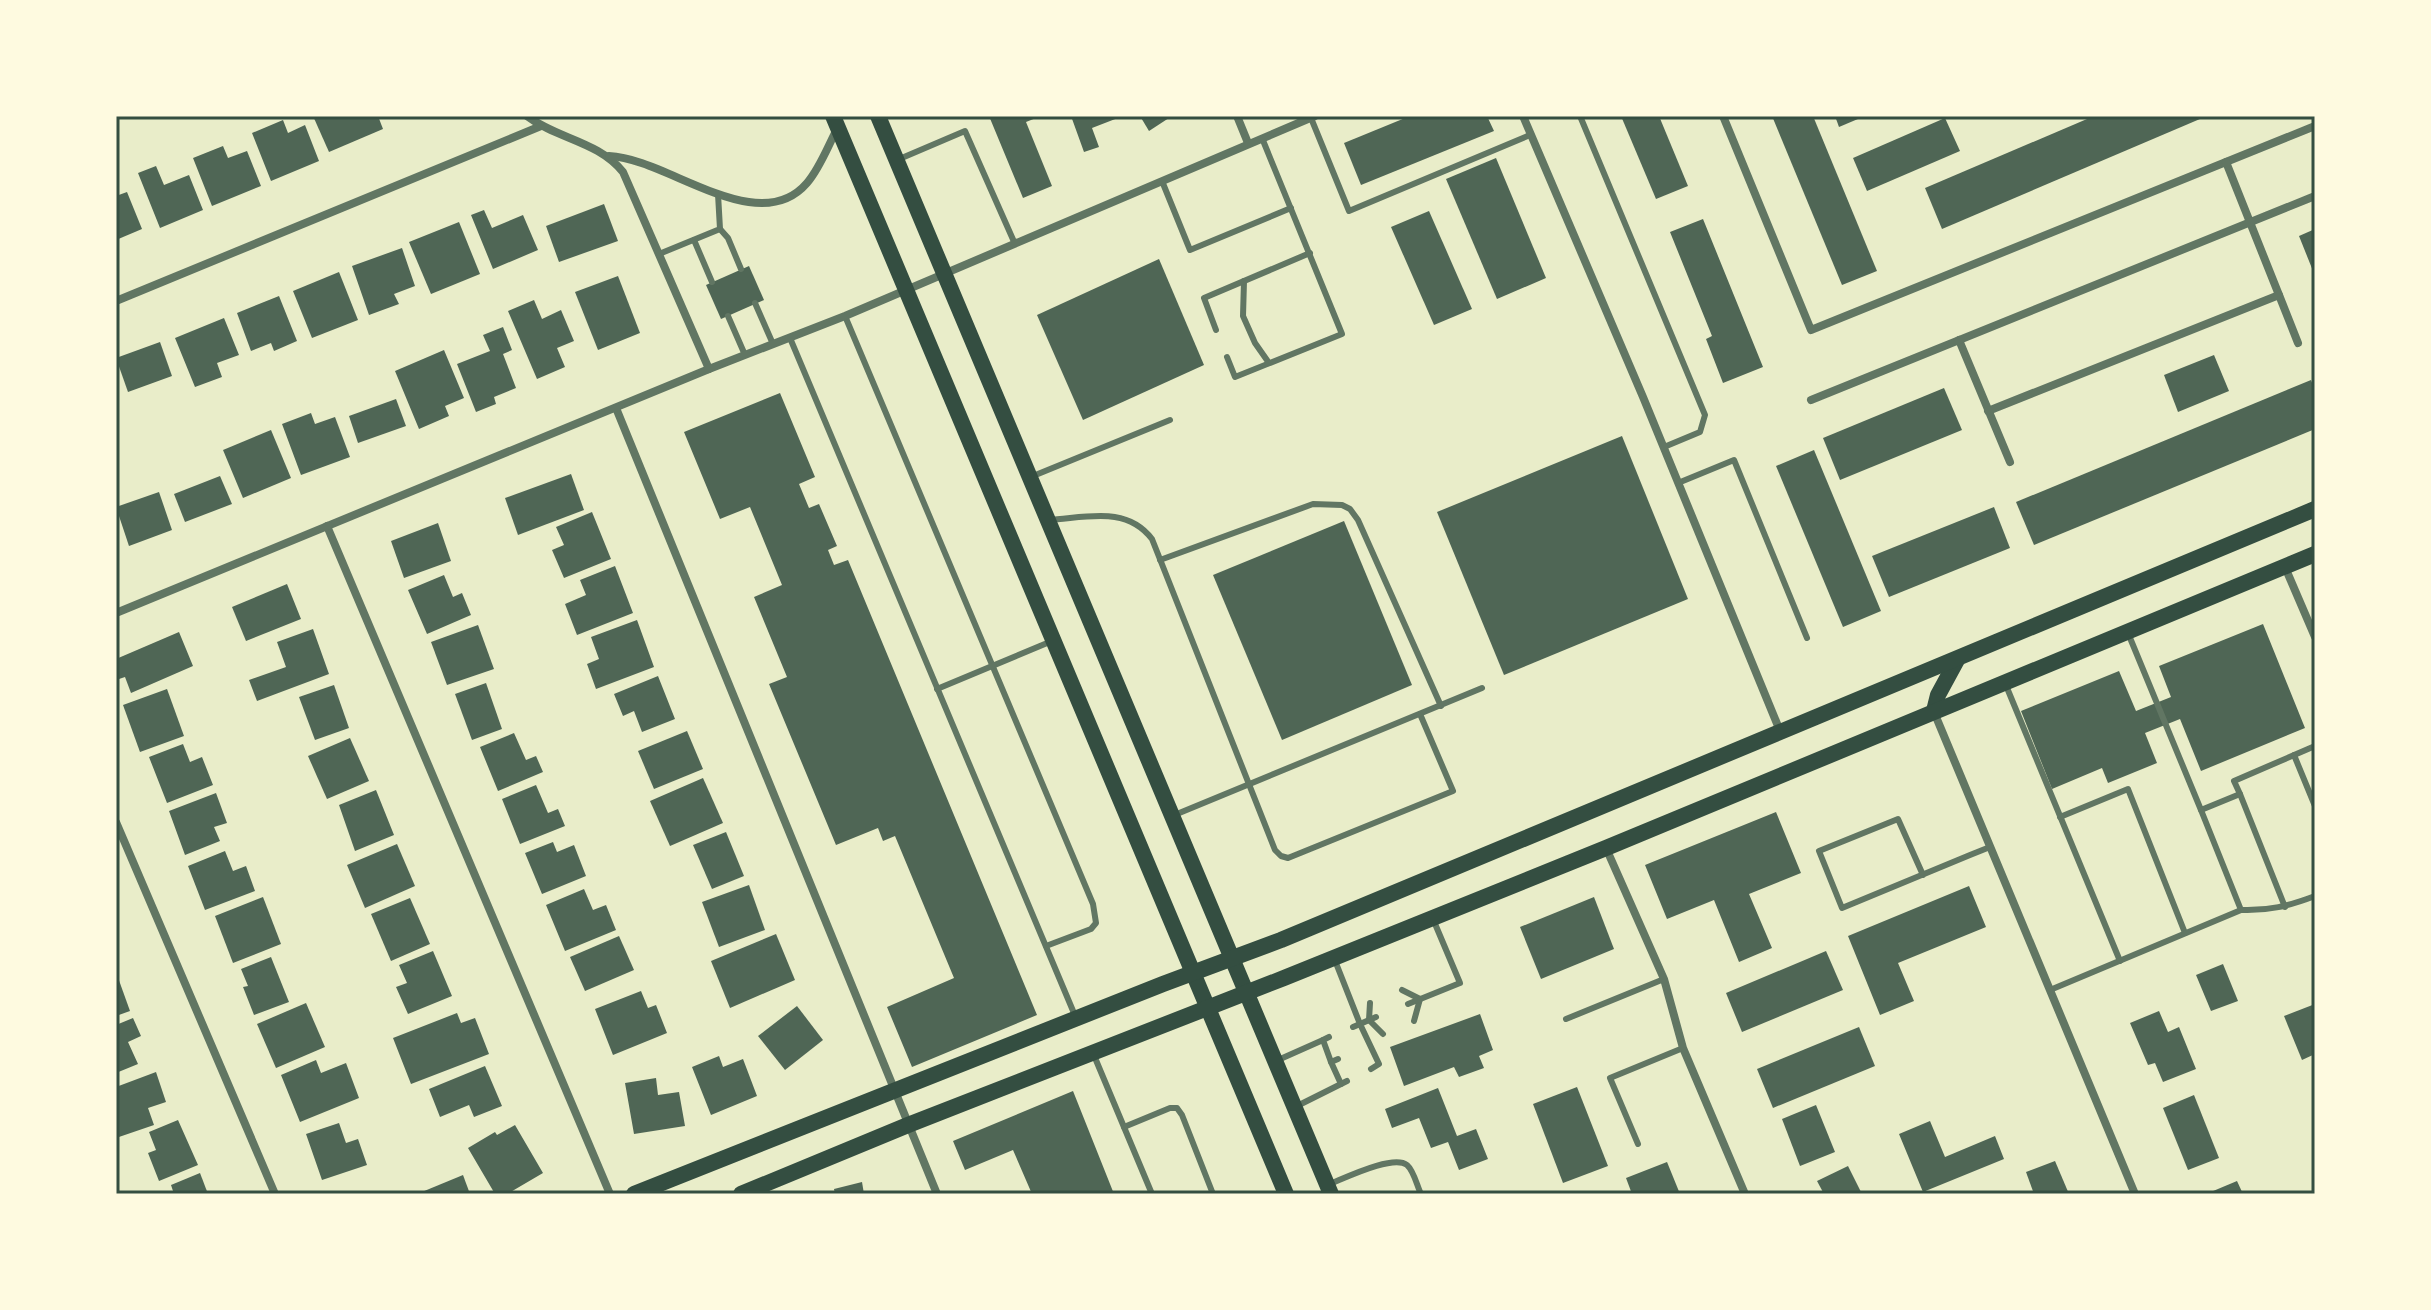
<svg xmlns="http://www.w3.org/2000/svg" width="2431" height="1310" font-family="'Work Sans',sans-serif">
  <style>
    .building { fill: #4f6655 }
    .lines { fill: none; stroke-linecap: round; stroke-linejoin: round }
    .service { stroke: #617663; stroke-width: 6 }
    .minor { stroke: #617663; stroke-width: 8 }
    .secondary { stroke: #344e41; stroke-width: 16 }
    .neatline { fill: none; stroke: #344e41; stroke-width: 3 }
  </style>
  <rect width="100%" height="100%" fill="#e9edc9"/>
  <!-- building -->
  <g class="building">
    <polygon points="313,116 378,116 383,129 329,152"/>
    <polygon points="989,116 1041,116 1026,122 1052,186 1023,198"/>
    <polygon points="1071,116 1123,116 1092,128 1099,147 1084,152"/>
    <polygon points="1140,116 1172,116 1149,131"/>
    <polygon points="1410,116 1487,116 1494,131 1361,185 1344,143"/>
    <polygon points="1621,116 1659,116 1688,186 1656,199"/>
    <polygon points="1772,116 1813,116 1877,271 1842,285"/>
    <polygon points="1835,116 1865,116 1839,127"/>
    <polygon points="2094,116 2207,116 1942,229 1925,188"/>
    <polygon points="1945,118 1960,151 1867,191 1853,158"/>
    <polygon points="283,120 288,133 305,125 319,161 271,181 252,133"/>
    <polygon points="223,146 228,158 247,151 261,186 212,206 193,158"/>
    <polygon points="1496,158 1546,278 1497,299 1446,179"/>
    <polygon points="156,166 164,185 189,175 203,210 160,228 138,173"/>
    <polygon points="127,192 142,229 116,240 116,196"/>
    <polygon points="604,204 618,241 559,262 546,226"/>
    <polygon points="484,210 492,228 523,215 538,250 493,269 471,215"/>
    <polygon points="1429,211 1472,309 1434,325 1391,227"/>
    <polygon points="1703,219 1763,367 1723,383 1706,339 1712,336 1670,232"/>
    <polygon points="459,222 480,274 431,294 409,242"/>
    <polygon points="2315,229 2315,276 2299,236"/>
    <polygon points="402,248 415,286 394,294 399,304 369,315 352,266"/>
    <polygon points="1159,259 1204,365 1083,420 1037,315"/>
    <polygon points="749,266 764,300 721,319 706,285"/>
    <polygon points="339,272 358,320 312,338 293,291"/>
    <polygon points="618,276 640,333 598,350 575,292"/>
    <polygon points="279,296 297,341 274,351 271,343 251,351 237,313"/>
    <polygon points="534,300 542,319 561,310 574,341 557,348 565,367 537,379 508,311"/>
    <polygon points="224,318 239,355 217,363 222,377 195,387 175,338"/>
    <polygon points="503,327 512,350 503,354 516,388 494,397 496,404 476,412 457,364 490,351 483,335"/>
    <polygon points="160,342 172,376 128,392 116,358"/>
    <polygon points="444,350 464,398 445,406 449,416 419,429 395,371"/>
    <polygon points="2214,355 2229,391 2178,412 2164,375"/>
    <polygon points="2311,380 2315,391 2315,429 2034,545 2016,502"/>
    <polygon points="1944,388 1962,430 1840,480 1823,438"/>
    <polygon points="780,393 815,477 799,484 809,508 819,504 837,546 828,550 834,565 848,560 1037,1015 912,1067 887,1007 954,978 895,836 883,841 878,828 836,845 769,684 787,677 754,597 782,585 750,507 720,519 684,432"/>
    <polygon points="396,399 406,426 358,443 349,416"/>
    <polygon points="311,413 315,424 335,417 350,457 301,475 282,424"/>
    <polygon points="271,430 291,478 243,498 223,450"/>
    <polygon points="1622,436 1688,599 1504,675 1437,512"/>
    <polygon points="1814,450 1881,611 1843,627 1776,466"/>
    <polygon points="571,474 584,510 518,535 505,498"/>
    <polygon points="220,476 232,504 185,522 174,494"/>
    <polygon points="159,492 172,530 129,546 116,507"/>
    <polygon points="1994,507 2010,548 1889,597 1872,556"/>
    <polygon points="592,512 611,559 564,578 552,550 564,545 556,527"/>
    <polygon points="1344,521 1412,685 1282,740 1213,575"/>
    <polygon points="438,523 451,561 404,578 391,541"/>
    <polygon points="615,566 633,613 577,635 565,604 586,595 580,580"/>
    <polygon points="444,575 453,597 462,593 471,615 427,634 408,590"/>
    <polygon points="287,584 301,619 246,641 232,607"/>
    <polygon points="637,620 654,667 596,689 587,664 599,659 591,637"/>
    <polygon points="2263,624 2305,728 2201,771 2180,719 2145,733 2157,763 2108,783 2102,768 2052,789 2021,711 2119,671 2136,711 2171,697 2159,666"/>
    <polygon points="478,625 494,669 447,685 431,642"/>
    <polygon points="313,629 329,674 257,701 249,680 286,667 277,642"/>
    <polygon points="179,632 193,666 131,693 125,677 116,680 116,659"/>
    <polygon points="658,676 675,719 642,732 634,711 623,716 614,694"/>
    <polygon points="486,683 502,729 472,740 455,694"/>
    <polygon points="334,685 349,728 315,740 299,697"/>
    <polygon points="167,689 184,736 140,752 123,705"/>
    <polygon points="687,731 703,769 654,789 638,751"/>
    <polygon points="514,733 526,760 536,756 543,772 498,791 480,747"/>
    <polygon points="350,738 369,781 327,799 308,756"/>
    <polygon points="183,744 190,762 202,757 213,785 167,803 149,757"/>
    <polygon points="703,778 723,823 670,846 650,801"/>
    <polygon points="536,785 548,813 558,809 565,826 520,844 502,799"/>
    <polygon points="376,790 394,835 355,851 339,805"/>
    <polygon points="216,793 227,823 214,827 220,841 185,855 169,811"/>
    <polygon points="1776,812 1801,873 1749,894 1772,948 1739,962 1714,900 1667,919 1645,865"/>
    <polygon points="726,832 744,876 712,889 693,845"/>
    <polygon points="553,842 557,852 574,845 586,876 542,894 525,853"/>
    <polygon points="397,844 415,886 365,908 347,865"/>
    <polygon points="225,851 233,871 246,866 255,891 205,910 188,866"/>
    <polygon points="749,885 765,930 719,947 702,902"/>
    <polygon points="1969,886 1986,927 1898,963 1914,1001 1880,1015 1848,936"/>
    <polygon points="584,889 593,910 606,905 616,930 565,951 546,905"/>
    <polygon points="263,897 281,944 233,963 215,916"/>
    <polygon points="1594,897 1614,949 1541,979 1520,927"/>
    <polygon points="410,898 430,944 391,961 371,914"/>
    <polygon points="776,934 795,980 730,1008 711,961"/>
    <polygon points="619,936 634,970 585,991 570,957"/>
    <polygon points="433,951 452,996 408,1014 396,987 407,983 399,965"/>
    <polygon points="1826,951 1843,990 1742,1032 1726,993"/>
    <polygon points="271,957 289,1002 254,1015 243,987 248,986 241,969"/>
    <polygon points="2223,964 2238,1001 2211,1011 2196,975"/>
    <polygon points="116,972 130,1011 116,1016"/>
    <polygon points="641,991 648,1008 656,1005 667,1033 613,1055 595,1009"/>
    <polygon points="306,1003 325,1047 276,1068 257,1024"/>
    <polygon points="2315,1004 2315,1054 2302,1060 2284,1016"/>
    <polygon points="797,1006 823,1040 785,1070 758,1036"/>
    <polygon points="2159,1011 2168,1032 2179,1027 2196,1069 2163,1082 2155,1063 2148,1065 2130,1023"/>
    <polygon points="457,1013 461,1023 475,1018 489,1054 411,1084 393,1038"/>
    <polygon points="1480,1014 1493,1050 1479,1056 1484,1068 1459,1077 1454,1067 1404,1086 1390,1047"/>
    <polygon points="133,1018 141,1036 128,1042 138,1064 116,1073 116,1025"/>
    <polygon points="1859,1027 1875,1066 1773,1108 1757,1069"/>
    <polygon points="719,1056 723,1067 743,1059 757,1096 711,1115 692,1067"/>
    <polygon points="316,1060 321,1073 346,1063 359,1098 300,1122 281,1075"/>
    <polygon points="485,1066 502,1106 474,1117 469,1105 440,1117 429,1089"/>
    <polygon points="156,1072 166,1102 148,1108 154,1125 116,1138 116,1087"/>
    <polygon points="656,1078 658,1095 679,1092 685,1126 634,1134 625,1083"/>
    <polygon points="1577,1087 1608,1166 1563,1183 1533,1104"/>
    <polygon points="1438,1088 1457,1136 1476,1129 1488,1159 1459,1170 1448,1142 1431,1148 1419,1118 1392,1128 1385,1109"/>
    <polygon points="1073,1091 1114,1194 1032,1194 1013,1150 965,1170 953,1141"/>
    <polygon points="2194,1095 2219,1158 2188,1170 2163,1108"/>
    <polygon points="1816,1105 1835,1152 1800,1166 1782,1119"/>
    <polygon points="178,1120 198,1165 159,1181 148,1153 156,1150 149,1132"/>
    <polygon points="1930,1121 1945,1157 1995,1136 2004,1159 1923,1192 1899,1134"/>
    <polygon points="339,1123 346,1143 358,1139 367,1165 322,1180 306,1134"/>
    <polygon points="515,1125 543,1173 507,1194 495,1194 468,1148 495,1132 497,1135"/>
    <polygon points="2055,1161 2069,1194 2034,1194 2026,1172"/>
    <polygon points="1667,1162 1680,1194 1632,1194 1626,1178"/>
    <polygon points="1848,1166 1862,1194 1824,1194 1817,1181"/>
    <polygon points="200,1173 208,1194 174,1194 171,1185"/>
    <polygon points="463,1175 470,1194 417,1194"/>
    <polygon points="2237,1181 2243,1194 2206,1194"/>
    <polygon points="862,1182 864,1194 835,1194 834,1189"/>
  </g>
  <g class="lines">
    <!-- service -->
    <g class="service">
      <polyline points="1580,116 1705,415 1700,432 1664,447"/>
      <polyline points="1311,118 1349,211 1530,135"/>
      <polyline points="897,160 965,131 1015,244"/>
      <polyline points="1162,181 1190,250 1291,208"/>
      <polyline points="720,229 728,238 741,269"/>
      <polyline points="694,240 712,282"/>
      <polyline points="659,254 720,229 718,194"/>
      <polyline points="1244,281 1243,316 1255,343 1269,363"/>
      <polyline points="755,303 773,344"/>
      <polyline points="728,316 745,355"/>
      <polyline points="845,316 1093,904 1096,923 1091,929 1046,946"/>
      <polyline points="1216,330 1204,298 1310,253"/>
      <polyline points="790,338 1076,1018"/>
      <polyline points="1227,357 1235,377 1342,334 1262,138"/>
      <polyline points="1033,476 1170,420"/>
      <polyline points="1678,483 1734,460 1807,638"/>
      <path d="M1048 520C1086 518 1126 505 1152 539L1275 850 1281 856 1288 858 1453 791 1420 714"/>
      <polyline points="1160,560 1313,504 1342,505 1350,509 1358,520 1441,706"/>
      <polyline points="2128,633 2201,810 2240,794 2234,781 2315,746"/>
      <polyline points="2005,683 2120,961"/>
      <polyline points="937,689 1052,641"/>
      <polyline points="2294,755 2315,806"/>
      <polyline points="2240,794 2285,907"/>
      <path d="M2201 810 2241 910C2268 911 2289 906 2315 896"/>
      <polyline points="1172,816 1482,688"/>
      <polyline points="2060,817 2128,789 2185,933"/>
      <polyline points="1923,875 1898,819 1819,851 1842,908 1970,855 1990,847"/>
      <polyline points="1334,958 1360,1024 1353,1027"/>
      <polyline points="1402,990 1420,999 1414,1021"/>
      <polyline points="2050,990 2241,910"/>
      <polyline points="1370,1003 1369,1020 1383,1034"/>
      <polyline points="1408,1004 1460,983 1433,919"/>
      <polyline points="1566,1019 1664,979"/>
      <polyline points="1329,1037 1323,1040 1331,1062"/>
      <polyline points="1093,1053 1152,1194"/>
      <polyline points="1338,1059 1331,1062 1341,1084"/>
      <polyline points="1278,1060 1323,1040"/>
      <polyline points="1371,1069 1379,1064 1360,1024 1376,1017"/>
      <polyline points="1295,1107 1347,1081"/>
      <polyline points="1124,1127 1170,1108 1177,1108 1182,1115 1213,1194"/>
      <polyline points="1638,1144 1610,1078 1683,1048"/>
      <path d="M1327 1185C1343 1179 1393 1154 1407 1165 1414 1171 1417 1186 1421 1194"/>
    </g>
    <!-- minor -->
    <g class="minor">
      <path d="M527 116C557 139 598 141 623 172L709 369"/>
      <polyline points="1237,116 1248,143"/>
      <polyline points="1523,116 1643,397 1780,731"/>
      <polyline points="1723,116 1811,330 2315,126"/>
      <path d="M609 156C667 158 758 240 807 183 820 168 828 146 837 129"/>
      <polyline points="2226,162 2279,295"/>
      <polyline points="116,301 541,126"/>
      <polyline points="1959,340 2010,462"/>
      <polyline points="1811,400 2315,196"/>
      <polyline points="616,408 937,1194"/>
      <polyline points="1988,411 2279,295 2298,343"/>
      <polyline points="327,526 610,1194"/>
      <polyline points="2285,567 2315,637"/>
      <polyline points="116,613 709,369 845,316 1315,116"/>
      <polyline points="1934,712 2135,1194"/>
      <polyline points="116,822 275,1194"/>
      <polyline points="1606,848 1664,979 1683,1048 1745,1194"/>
    </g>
    <!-- secondary -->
    <g class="secondary">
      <polyline points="833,116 1286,1194"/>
      <polyline points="878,116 1331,1194"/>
      <polyline points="1934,711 1938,695 1957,660"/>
      <polyline points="634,1194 1163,984 1281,940 2315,509"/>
      <polyline points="741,1194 908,1125 1284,978 1606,848 2315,554"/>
    </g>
  </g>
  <!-- border -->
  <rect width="2431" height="1310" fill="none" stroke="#fefae0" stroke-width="236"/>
  <rect x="118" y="118" width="2195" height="1074" class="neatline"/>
</svg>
